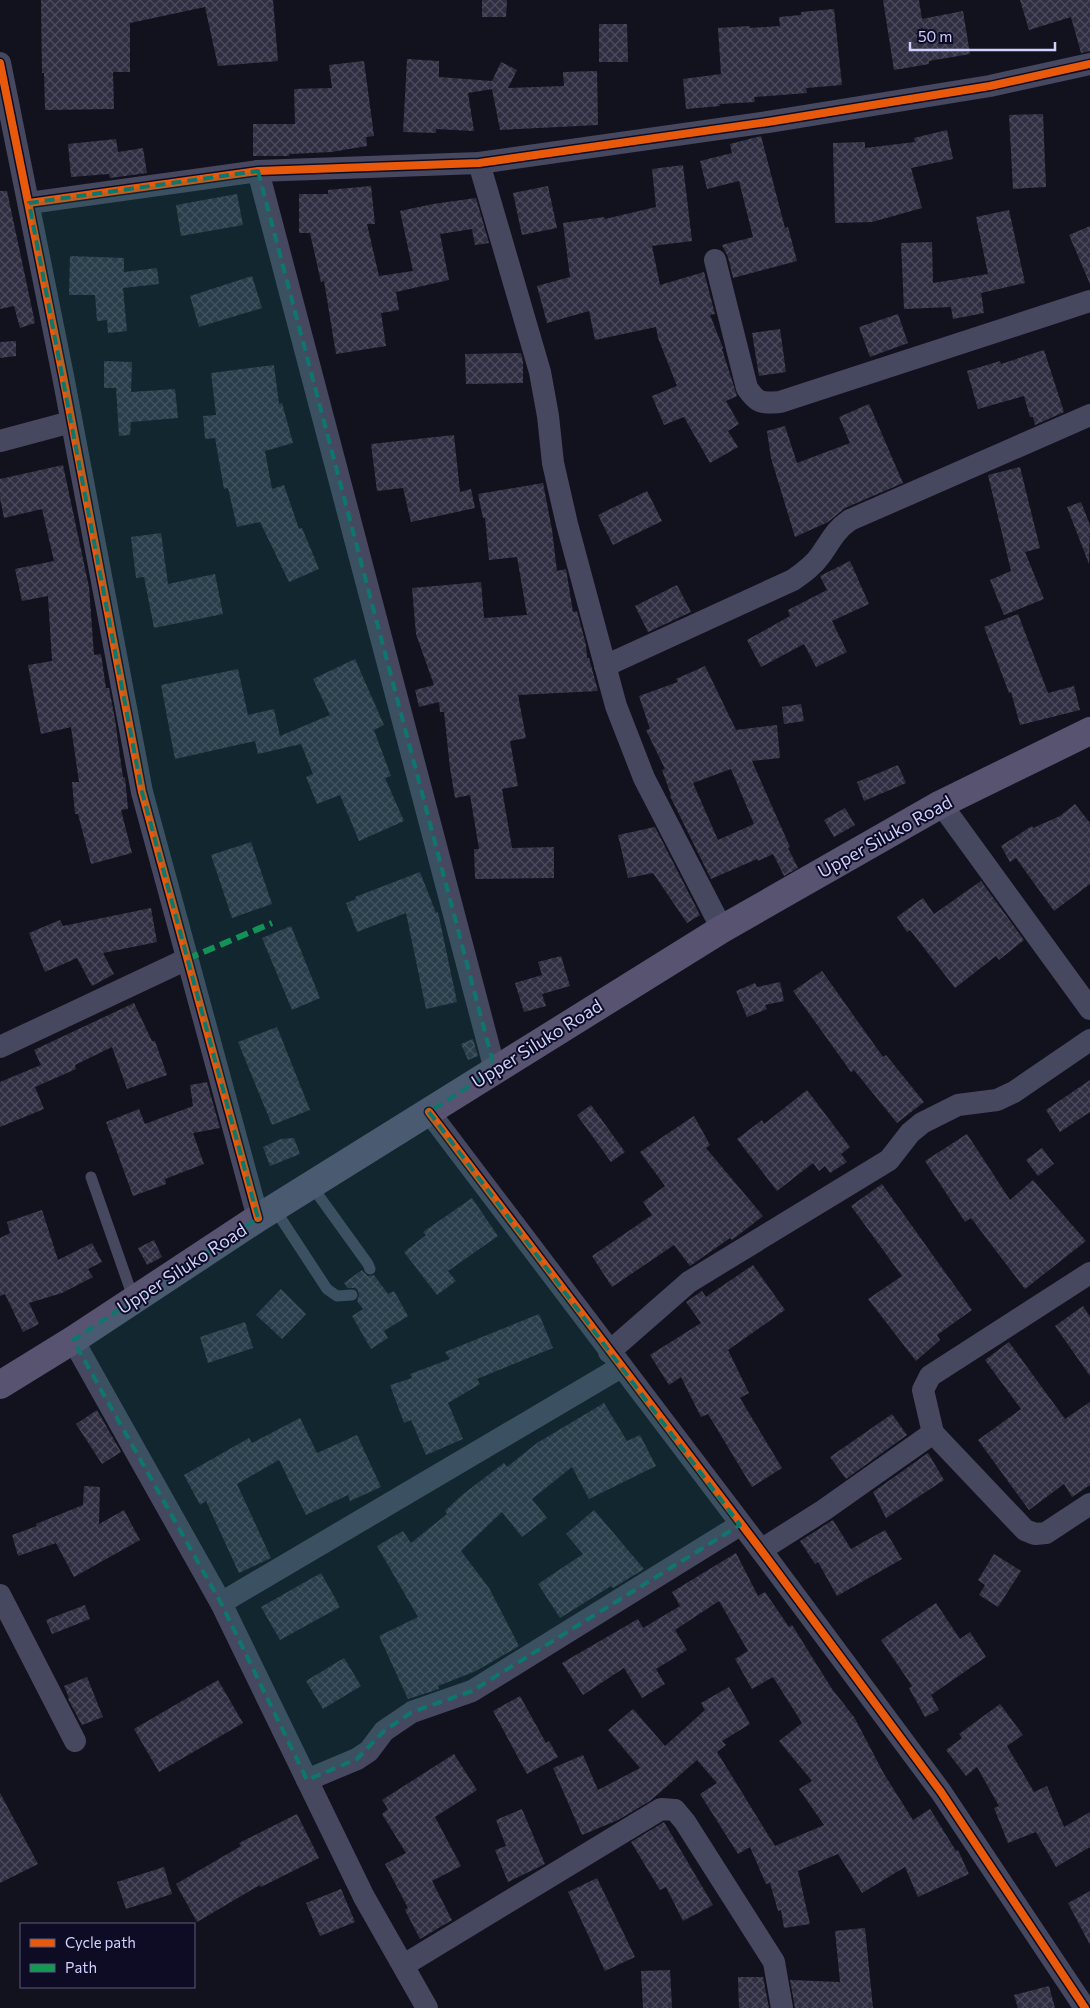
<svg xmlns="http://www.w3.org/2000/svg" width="1090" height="2008" font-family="Commissioner,sans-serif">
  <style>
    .building { fill: url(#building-cross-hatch); fill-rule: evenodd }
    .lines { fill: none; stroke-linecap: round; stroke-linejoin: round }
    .service { stroke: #46485f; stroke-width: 11 }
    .minor { stroke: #46485f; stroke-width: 22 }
    .primary { stroke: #595372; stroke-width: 28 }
    .quiet { stroke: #139951; stroke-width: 6; stroke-dasharray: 12 6; stroke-linecap: butt }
    .cycleway-casing { stroke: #0d0c24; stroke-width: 11 }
    .cycleway { stroke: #e8590c; stroke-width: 8 }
    .marked { fill: #0f766e; fill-opacity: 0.2; stroke: #0f766e; stroke-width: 4; stroke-dasharray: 10 6; stroke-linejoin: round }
    .labels { text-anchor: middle; stroke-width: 4; stroke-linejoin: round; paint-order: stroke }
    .street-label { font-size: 18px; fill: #cfd1ff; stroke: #0d0c24 }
  </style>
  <defs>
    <pattern id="building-cross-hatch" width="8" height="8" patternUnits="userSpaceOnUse" patternTransform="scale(1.25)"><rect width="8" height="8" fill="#302f41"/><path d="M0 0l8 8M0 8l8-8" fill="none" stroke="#4d4c5e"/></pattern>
  </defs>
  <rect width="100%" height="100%" fill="#12121e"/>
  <!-- building -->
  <g class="building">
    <polygon points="41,0 273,0 278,61 218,66 205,7 130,23 130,72 113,72 114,109 45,110 44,73 42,73"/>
    <polygon points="482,0 507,0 506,17 482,17"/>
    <polygon points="883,0 919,0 922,19 963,11 970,54 929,61 929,64 894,70"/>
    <polygon points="1020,0 1090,0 1090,51 1081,53 1071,17 1029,30"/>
    <polygon points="834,9 842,85 806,88 807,93 754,97 755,102 719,104 720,106 686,109 683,79 721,74 718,28 750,26 750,28 780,26 779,17 801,15 801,12"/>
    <polygon points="599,24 627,24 628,62 599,62"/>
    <polygon points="407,59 439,61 439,77 492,81 501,62 517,70 508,88 564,86 563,72 597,71 598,125 500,130 492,89 468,93 474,131 436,129 436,133 403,132"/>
    <polygon points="364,61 374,136 366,137 367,146 331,152 289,154 289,156 253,156 253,124 295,124 294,89 332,88 329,65"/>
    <polygon points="1043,114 1046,187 1013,189 1009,115"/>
    <polygon points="947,130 953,159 911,168 922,208 872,222 835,223 833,143 865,142 865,148 915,142 914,138"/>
    <polygon points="761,136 785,228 788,227 797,261 733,278 728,257 722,245 753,237 739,181 707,189 700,161 732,153 730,144"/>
    <polygon points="116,139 118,152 143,148 147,173 110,178 109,174 71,177 68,144"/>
    <polygon points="683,165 692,241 652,246 660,285 704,272 715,314 710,315 723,348 722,349 737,396 726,401 739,424 728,431 738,447 710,463 684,417 664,425 652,396 677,386 658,338 656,327 595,340 589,311 547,323 537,286 570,277 563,223 604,217 605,219 656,207 652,169"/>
    <polygon points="371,186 375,224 367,224 379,276 413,271 400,211 433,204 476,198 489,243 475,245 472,229 440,234 449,280 396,292 399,310 381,313 386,346 336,354 324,281 321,282 310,233 299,233 299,194 328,194 328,190"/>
    <polygon points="548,186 557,228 522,235 513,193"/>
    <polygon points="0,191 7,191 35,323 20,328 14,306 0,309"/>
    <polygon points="237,194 243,225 181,236 176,205"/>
    <polygon points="1009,210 1025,283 981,293 984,313 953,319 951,307 904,309 901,243 932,242 933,283 988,274 976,217"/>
    <polygon points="1090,226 1090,284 1069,235"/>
    <polygon points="70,256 124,258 124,272 157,268 159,284 123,288 127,331 108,333 107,320 97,321 95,295 69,295"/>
    <polygon points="252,276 262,308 199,327 190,296"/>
    <polygon points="898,314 908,343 870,357 859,327"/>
    <polygon points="780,329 786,372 759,376 752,333"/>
    <polygon points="16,341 16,356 0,358 0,342"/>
    <polygon points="1044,350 1064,412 1035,425 1033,417 1030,417 1024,396 978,409 967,371 1000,361 1001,364"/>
    <polygon points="521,353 523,361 523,383 466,384 465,354"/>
    <polygon points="104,361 132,362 131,392 175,389 178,418 131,422 130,435 119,436 116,388 104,388"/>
    <polygon points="274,365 279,404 282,403 293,443 265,451 272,489 284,485 299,529 302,528 319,569 289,582 260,522 237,527 228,488 224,489 215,438 205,439 203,416 216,415 211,373"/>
    <polygon points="869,404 903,483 845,508 828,522 795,537 771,458 767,431 785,426 797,463 850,443 839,417"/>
    <polygon points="454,435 460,492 471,489 475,508 411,522 403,488 377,491 371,444"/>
    <polygon points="63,465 89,587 94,655 101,654 106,688 109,688 115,719 123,778 125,777 128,809 121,810 132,853 91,864 78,814 75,814 72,782 79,782 71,727 41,734 28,665 52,661 48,596 22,601 15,569 54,561 42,509 4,518 0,498 0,479"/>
    <polygon points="1020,467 1040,548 1025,552 1044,599 1004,615 990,580 1011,571 988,475"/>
    <polygon points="543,483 552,530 557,571 566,569 573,612 577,611 586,645 587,658 589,658 598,691 518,695 526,738 510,741 518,786 502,789 512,848 554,847 554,878 475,879 474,849 479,849 470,795 455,798 450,768 444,712 440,712 439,702 419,707 415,690 434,685 416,634 412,588 481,582 484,618 527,615 517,557 489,560 485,518 483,518 478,494"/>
    <polygon points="647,491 662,521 613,545 598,515"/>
    <polygon points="1081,502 1090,525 1089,564 1067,507"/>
    <polygon points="161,533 168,584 215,574 223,614 154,628 144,577 136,578 131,537"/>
    <polygon points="850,561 869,604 832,621 847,652 816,667 804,644 761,667 747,640 790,616 788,610 827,590 820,576"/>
    <polygon points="677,585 691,612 648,632 635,606"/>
    <polygon points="1018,614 1048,693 1074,686 1080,710 1020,725 1011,692 1009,693 984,627"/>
    <polygon points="355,659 384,725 374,730 391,776 385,778 404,821 359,841 340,795 317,804 306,777 313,774 301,744 258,754 255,741 175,759 161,685 238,669 248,715 274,709 280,736 330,715 313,679"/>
    <path d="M705 666 736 730 777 725 780 758 752 761 790 847 788 848 798 868 784 876 773 854 758 861 757 859 711 879 670 796 671 795 662 770 665 769 646 730 650 729 639 696 678 682 676 679ZM731 769 754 824 718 840 693 783Z"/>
    <polygon points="801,704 804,721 784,724 782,707"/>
    <polygon points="898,765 906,783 864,801 857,782"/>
    <polygon points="1075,804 1090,823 1090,884 1054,911 1016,858 1010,862 1001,846 1032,826 1033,828 1060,816"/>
    <polygon points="845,808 855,825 834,837 824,820"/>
    <polygon points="655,827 700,915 687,923 653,873 628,878 618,835"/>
    <polygon points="251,842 272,904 232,918 211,855"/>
    <polygon points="420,872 436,913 438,912 457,1002 426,1009 406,913 357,932 346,903 356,899 355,897"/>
    <polygon points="981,881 1024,940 999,960 996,956 955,988 910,930 907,932 897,917 923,898 934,914"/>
    <polygon points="151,908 157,942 103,953 114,974 92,986 77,958 45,972 29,933 60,920 63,926"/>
    <polygon points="291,926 320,998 292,1010 262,938"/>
    <polygon points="561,956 570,986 542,994 546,1006 524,1012 515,983 542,975 538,962"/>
    <polygon points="822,971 883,1057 886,1055 924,1102 897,1123 854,1070 851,1072 793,991"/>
    <polygon points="780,982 784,1001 765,1005 767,1009 747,1017 736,991 755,983 757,987"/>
    <polygon points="134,1003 152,1041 155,1041 167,1075 127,1089 112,1047 75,1065 76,1069 35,1087 44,1109 0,1127 0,1082 41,1065 34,1050"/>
    <polygon points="277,1027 310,1110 272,1125 238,1042"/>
    <polygon points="473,1039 478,1056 468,1060 461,1044"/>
    <polygon points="1090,1080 1090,1112 1060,1132 1046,1110"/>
    <polygon points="207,1082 220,1128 193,1133 204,1164 165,1179 166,1184 133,1196 106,1122 139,1109 145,1124 193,1106 190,1085"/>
    <polygon points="807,1090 850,1147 841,1154 847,1162 830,1173 825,1166 819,1171 813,1163 777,1191 737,1139 762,1120 764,1124"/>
    <polygon points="591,1105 625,1152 611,1162 577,1115"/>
    <polygon points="694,1116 710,1145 706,1148 763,1216 732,1240 730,1238 690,1266 674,1245 612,1287 592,1256 652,1215 643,1202 665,1186 640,1152"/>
    <polygon points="967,1134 1010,1200 1033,1180 1086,1241 1025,1289 971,1218 965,1222 925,1161"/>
    <polygon points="294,1138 300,1154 270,1166 263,1147 281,1139"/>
    <polygon points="1042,1148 1054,1164 1038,1176 1026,1160"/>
    <polygon points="882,1184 972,1310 937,1335 940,1340 916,1361 868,1299 902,1276 851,1206"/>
    <polygon points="472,1198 498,1236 448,1271 456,1281 437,1295 404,1252 426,1235 423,1232"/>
    <polygon points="42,1210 58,1260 92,1243 102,1262 88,1269 93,1277 62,1293 29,1303 39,1324 23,1332 5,1294 0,1296 0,1238 10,1233 7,1222"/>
    <polygon points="154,1240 162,1257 147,1265 138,1248"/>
    <polygon points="753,1265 785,1310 728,1350 749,1393 740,1398 782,1468 752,1487 708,1414 701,1417 681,1377 669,1385 650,1355 701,1323 686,1302 702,1291 706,1297"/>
    <polygon points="362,1270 368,1276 374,1275 388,1294 394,1291 408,1316 384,1331 388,1338 371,1349 352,1316 363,1309 357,1301 359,1295 358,1291 355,1288 348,1288 344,1283"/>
    <polygon points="281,1289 306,1314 282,1339 256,1315"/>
    <polygon points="1083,1306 1090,1317 1090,1376 1055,1326"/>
    <polygon points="539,1314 553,1348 477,1379 480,1384 448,1403 463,1439 426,1455 411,1420 404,1423 390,1385 412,1378 410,1374 450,1359 445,1352"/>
    <polygon points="245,1322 253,1348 208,1363 200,1337"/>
    <polygon points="1009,1342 1065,1419 1090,1402 1090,1485 1072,1497 1064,1484 1029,1510 978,1440 1021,1409 985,1360"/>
    <polygon points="604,1403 627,1441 640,1435 656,1466 589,1499 572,1467 532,1499 547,1518 522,1537 502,1512 461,1551 489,1588 519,1646 476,1671 438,1686 439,1689 408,1699 379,1636 418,1617 377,1546 403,1531 411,1543 447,1514 445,1511 462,1495 504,1463 507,1467 537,1443"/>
    <polygon points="97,1410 121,1452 102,1464 76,1424"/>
    <polygon points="892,1414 907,1435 846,1479 830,1457"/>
    <polygon points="300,1418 317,1453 357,1435 381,1487 350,1501 348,1495 306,1515 279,1460 237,1484 271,1558 239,1573 206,1501 200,1505 184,1475 249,1438 252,1443"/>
    <polygon points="928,1453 944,1480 886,1518 873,1492"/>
    <polygon points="84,1486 100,1487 99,1524 124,1510 140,1540 74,1577 56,1543 18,1556 12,1535 37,1526 36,1524 83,1505"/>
    <polygon points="594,1510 644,1569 613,1588 611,1586 560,1618 538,1584 583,1554 566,1534"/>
    <polygon points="833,1520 851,1549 885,1530 902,1559 837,1596 818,1562 815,1564 800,1541"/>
    <polygon points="736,1553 758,1596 765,1592 789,1627 792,1625 832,1689 854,1717 884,1774 913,1820 930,1809 956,1851 958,1850 969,1874 918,1897 905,1867 862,1893 838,1854 798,1871 810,1924 784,1928 781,1910 778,1911 770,1883 766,1884 750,1847 738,1854 700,1794 717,1783 697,1760 650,1801 618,1820 582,1835 553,1768 583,1755 598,1790 640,1768 608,1730 633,1709 665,1746 705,1710 701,1703 729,1687 750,1724 722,1741 726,1745 717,1752 775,1846 824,1825 799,1789 812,1781 779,1741 802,1723 773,1677 752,1689 735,1659 748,1651 719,1601 675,1630 687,1650 656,1669 665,1684 642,1698 624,1668 583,1695 562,1663 638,1619 643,1628 680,1606 672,1592"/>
    <polygon points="994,1554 1021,1571 998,1607 979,1595 985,1585 978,1580"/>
    <polygon points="321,1573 340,1607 280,1640 261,1607"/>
    <polygon points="936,1603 960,1639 970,1632 986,1657 931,1695 939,1710 925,1717 909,1688 912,1686 881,1640"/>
    <polygon points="85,1605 90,1619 52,1634 46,1620"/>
    <polygon points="344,1658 361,1686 323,1709 306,1681"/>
    <polygon points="87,1677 103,1717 82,1725 68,1699 69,1698 64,1686"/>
    <polygon points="218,1680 243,1723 159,1772 134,1729"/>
    <polygon points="520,1696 546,1743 549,1741 558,1757 527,1774 493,1711"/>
    <polygon points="1000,1704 1023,1735 1007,1746 1034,1792 1047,1786 1064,1827 1090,1812 1090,1847 1056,1867 1036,1832 1008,1843 994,1808 999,1806 977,1767 966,1776 946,1750 962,1738 959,1734"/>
    <polygon points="454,1754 477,1790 435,1817 461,1866 432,1881 452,1920 420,1939 405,1910 408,1908 385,1864 406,1853 382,1814 388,1809 382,1800"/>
    <polygon points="0,1793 38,1864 0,1883"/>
    <polygon points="522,1809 545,1864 508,1882 495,1850 506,1846 496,1820"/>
    <polygon points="297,1814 319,1858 261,1887 260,1885 197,1922 176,1884 241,1846 239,1843"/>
    <polygon points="664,1822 713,1905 683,1921 666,1887 660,1890 631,1842"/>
    <polygon points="164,1867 172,1894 126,1909 117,1882"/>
    <polygon points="597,1878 635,1957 605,1971 568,1892"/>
    <polygon points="341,1889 355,1922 320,1936 306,1903"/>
    <polygon points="1090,1891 1090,1945 1068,1903"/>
    <polygon points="865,1928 873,2008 795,2008 790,1980 840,1982 835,1931"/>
    <polygon points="670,1970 672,2008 643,2008 641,1971"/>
    <polygon points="738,1977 763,1977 769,2008 739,2008"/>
    <polygon points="1049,1986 1055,2008 1018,2008 1014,1995"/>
  </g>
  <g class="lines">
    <!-- service -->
    <g class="service">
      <polyline points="91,1177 134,1300"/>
      <polyline points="311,1185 368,1264 370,1269"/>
      <polyline points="274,1208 327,1289 337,1296 352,1295"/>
    </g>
    <!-- minor -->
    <g class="minor">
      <polyline points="0,63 63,376 142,792 258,1218"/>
      <polyline points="479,163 540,372 548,416 553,463 567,524 616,706 644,778 722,929"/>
      <polyline points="258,171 495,1070"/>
      <polyline points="29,203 258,171 479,163 768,122 990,86 1090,64"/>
      <path d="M715 260 747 388C758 404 761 403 780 402L1090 301"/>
      <polyline points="0,441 71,422"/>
      <path d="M605 666 793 580C803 573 813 566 820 556 831 541 834 531 850 520L1090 415"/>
      <polyline points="941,804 1090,1009"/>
      <polyline points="0,1047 187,959"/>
      <polyline points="429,1112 761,1550 941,1792 1085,2008"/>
      <polyline points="73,1340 221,1603 364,1897 427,2008"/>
      <polyline points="609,1352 689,1282 889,1160 910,1133 922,1123 958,1105 997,1100 1014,1092 1090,1040"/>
      <polyline points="933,1433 923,1390 930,1376 1090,1273"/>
      <polyline points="761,1550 824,1510 933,1433 1025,1530 1035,1534 1046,1533 1090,1504"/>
      <polyline points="0,1595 75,1741"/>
      <polyline points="221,1603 621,1367"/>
      <polyline points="307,1780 357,1759 369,1751 384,1731 412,1712 472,1691 740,1525"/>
      <polyline points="404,1965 661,1809 675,1810 685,1822 774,1962 782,2008"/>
    </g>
    <!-- primary -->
    <polyline class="primary" points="0,1385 73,1340 258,1218 722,929 941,804 1090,731"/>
    <!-- quiet -->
    <polyline class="quiet" points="187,959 272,923"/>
    <defs>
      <g id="cycleway">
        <polyline points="0,63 63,376 142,792 258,1218"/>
        <polyline points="29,203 258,171 479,163 768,122 990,86 1090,64"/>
        <polyline points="429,1112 761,1550 941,1792 1085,2008"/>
      </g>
    </defs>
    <!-- cycleway casing -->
    <use href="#cycleway" class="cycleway-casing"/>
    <!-- cycleway -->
    <use href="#cycleway" class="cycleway"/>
  </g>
  <!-- marked area -->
  <path class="marked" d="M258 171 495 1070 429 1112 740 1525 472 1691 412 1712 384 1731 357 1759 307 1780 221 1603 73 1340 258 1218 142 792 29 203Z"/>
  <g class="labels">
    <!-- street labels -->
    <g class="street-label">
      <text transform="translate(885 837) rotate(-29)" y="6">Upper Siluko Road</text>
      <text transform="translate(537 1044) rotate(-32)" y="6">Upper Siluko Road</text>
      <text transform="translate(182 1269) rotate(-33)" y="6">Upper Siluko Road</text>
    </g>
  </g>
  <!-- legend -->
  <rect x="20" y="1923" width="175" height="65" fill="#0d0c24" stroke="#5b5b7c"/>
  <rect x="30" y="1939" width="25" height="8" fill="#e8590c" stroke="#5b5b7c"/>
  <text x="65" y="1948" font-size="15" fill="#cfd1ff">Cycle path</text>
  <rect x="30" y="1964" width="25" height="8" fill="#139951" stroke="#5b5b7c"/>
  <text x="65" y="1973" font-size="15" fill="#cfd1ff">Path</text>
  <!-- scale -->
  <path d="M910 42v8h145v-8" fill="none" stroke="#cfd1ff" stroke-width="2.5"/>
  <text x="918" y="42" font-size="15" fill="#cfd1ff" stroke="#0d0c24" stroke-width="4" paint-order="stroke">50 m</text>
</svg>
